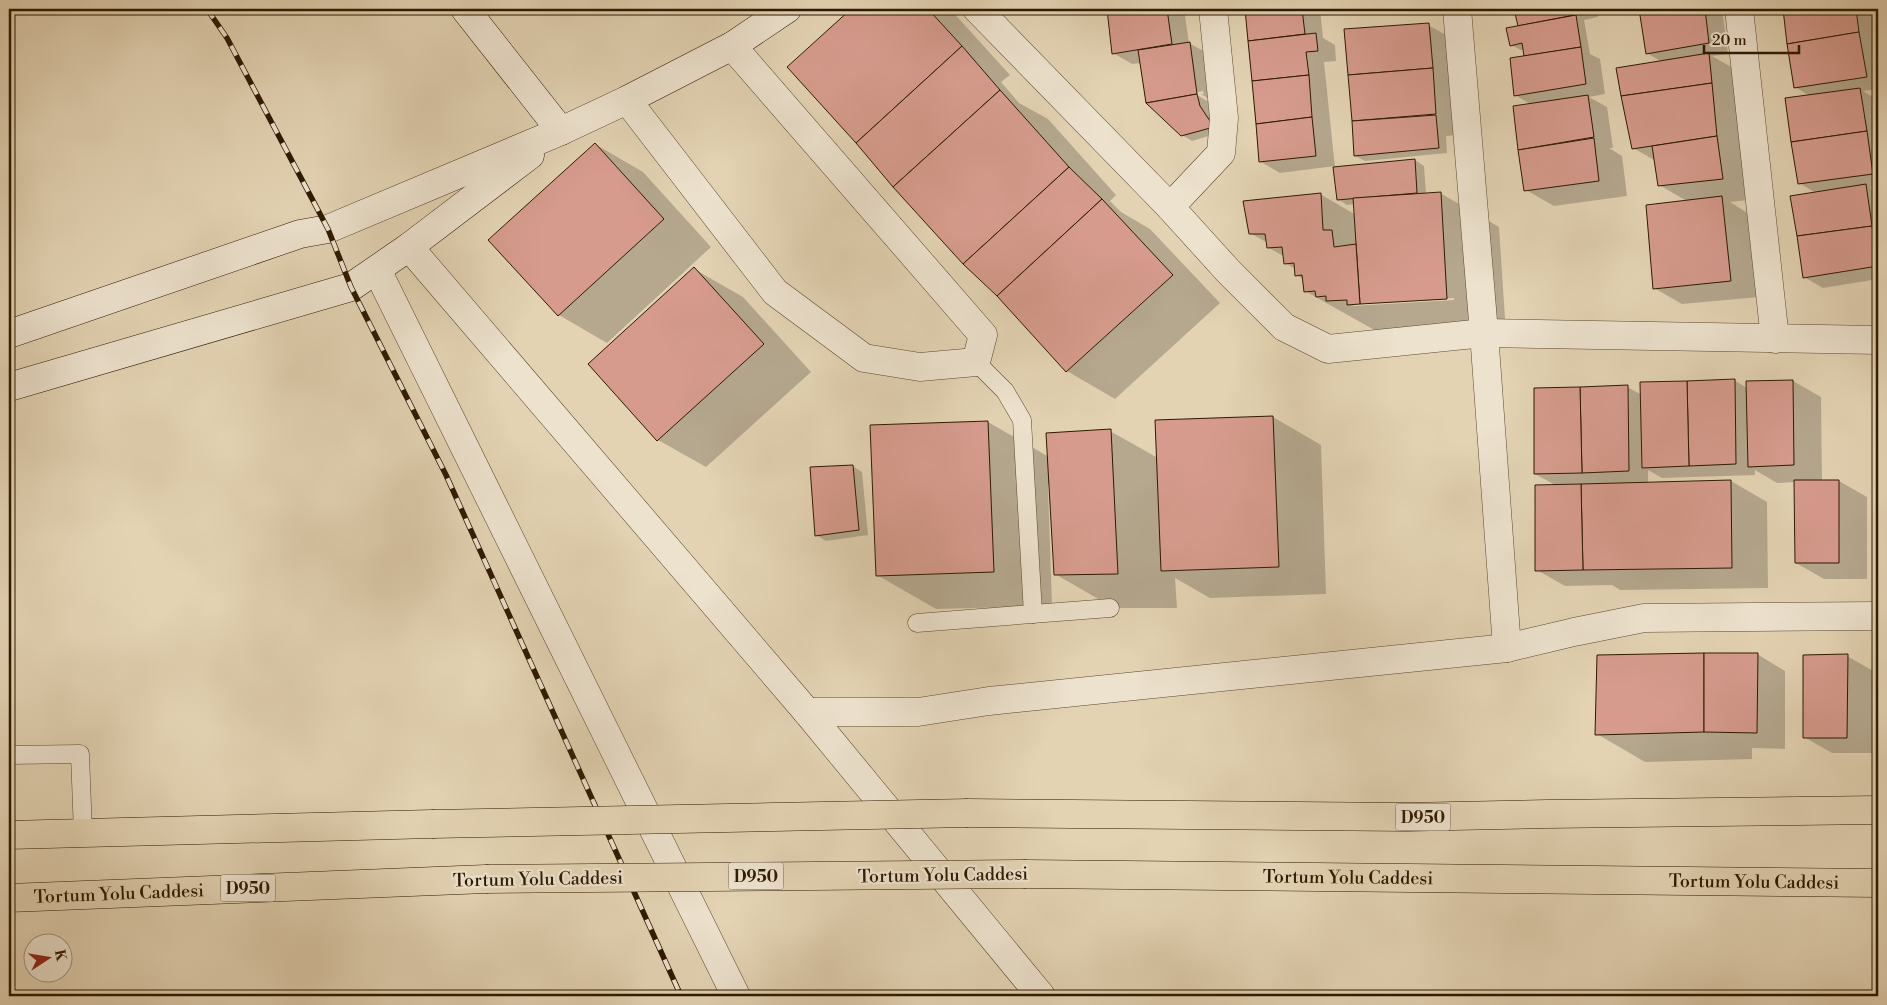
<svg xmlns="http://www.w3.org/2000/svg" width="1887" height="1005" font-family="'Libre Bodoni',serif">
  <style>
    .shadow { fill: #0003; fill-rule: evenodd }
    .building { fill: #d69b8d; stroke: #2e1900 }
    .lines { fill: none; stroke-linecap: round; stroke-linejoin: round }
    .lane-casing { stroke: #5b482d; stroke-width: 19 }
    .street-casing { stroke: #5b482d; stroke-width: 29 }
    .secondary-casing { stroke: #2e1900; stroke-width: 29 }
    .highway-casing { stroke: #2e1900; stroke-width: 29 }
    .lane { stroke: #ede2ce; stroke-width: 18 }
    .street { stroke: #ede2ce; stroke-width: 28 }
    .secondary { stroke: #ede2ce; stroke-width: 28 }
    .highway { stroke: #e3d3b3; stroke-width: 28 }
    .rail-casing { stroke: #2e1900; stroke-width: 5.5 }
    .rail { stroke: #ede2ce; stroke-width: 4; stroke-dasharray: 11; stroke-linecap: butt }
    .highway-bridge-casing { stroke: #2e1900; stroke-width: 29; stroke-linecap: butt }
    .highway-bridge { stroke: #e3d3b3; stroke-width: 28 }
    .labels { text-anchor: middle; stroke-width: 4.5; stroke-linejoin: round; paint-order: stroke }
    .shield { fill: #ede2ce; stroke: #67553e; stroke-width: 1 }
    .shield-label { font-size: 16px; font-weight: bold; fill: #2e1900 }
    .street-label { font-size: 18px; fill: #2e1900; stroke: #ede2ce }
  </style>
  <rect width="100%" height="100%" fill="#e3d3b3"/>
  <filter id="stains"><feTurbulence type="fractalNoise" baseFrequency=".004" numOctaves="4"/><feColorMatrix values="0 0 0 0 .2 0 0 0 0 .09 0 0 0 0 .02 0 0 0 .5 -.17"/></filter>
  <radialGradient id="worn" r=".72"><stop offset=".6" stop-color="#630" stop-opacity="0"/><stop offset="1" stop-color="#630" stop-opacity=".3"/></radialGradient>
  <!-- shadow -->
  <g class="shadow">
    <polygon points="853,9 950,9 1010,75 1001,82 1019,103 1048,119 1116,195 1110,201 1121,212 1150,229 1220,303 1115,399 1067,371 788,67"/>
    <polygon points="1108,9 1184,9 1189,43 1209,54 1216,103 1201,94 1204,94 1203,91 1198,92 1193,89 1197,95 1214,105 1208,106 1209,112 1222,132 1192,141 1182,135 1141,63 1132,64 1113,53"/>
    <path d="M1247 9H1320L1323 38 1335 45 1336 61 1324 62 1335 168 1415 160 1424 166 1426 194 1440 193 1499 227 1506 333 1376 331 1305 291 1303 279 1296 275V269L1285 263V257L1269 248 1268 243 1250 233 1320 194 1356 215 1355 204 1347 205 1338 199 1335 166 1280 173 1261 162ZM1454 298V300L1353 306V303Z"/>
    <polygon points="1515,9 1597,9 1598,17 1584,20 1590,54 1600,59 1605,94 1589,97 1607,107 1613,148 1609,148 1622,156 1627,196 1554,206 1526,190 1514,108 1532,105 1515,95 1526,57 1524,50 1521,50 1511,45 1519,27"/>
    <polygon points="1641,9 1722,9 1728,54 1712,56 1745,75 1758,199 1730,202 1749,214 1759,297 1682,304 1654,288 1687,201 1659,185 1656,161 1633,148 1662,62 1647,53"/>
    <polygon points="1785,9 1874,9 1878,40 1878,89 1863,91 1878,100 1878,186 1870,187 1878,192 1878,279 1823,288 1804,277 1816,193 1799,183 1810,96 1795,87"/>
    <polygon points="1428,25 1464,45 1471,134 1446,136 1447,153 1365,161 1355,156 1353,121"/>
    <polygon points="595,144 643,172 711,247 607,343 559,315"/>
    <polygon points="694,269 743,297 811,372 706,467 658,440"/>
    <polygon points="1734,380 1747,388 1747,383 1793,381 1821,397 1822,481 1839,481 1867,497 1867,579 1824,579 1796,563 1796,482 1777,483 1755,470 1755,475 1662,478 1648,470 1648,483 1731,481 1767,502 1768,588 1620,590 1612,585 1565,586 1537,570 1557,486 1535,474 1627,387 1642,395"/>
    <polygon points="1273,417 1321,445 1326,594 1210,598 1175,578 1177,608 1114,608 1055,574 1050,484 1048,485 1052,606 936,609 877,575 988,422 1049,457 1110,431 1158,458 1157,421"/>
    <polygon points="853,466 862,472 868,535 826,541 816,535"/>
    <polygon points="1757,654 1785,671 1785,749 1752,748 1752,759 1645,762 1597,734"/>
    <polygon points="1847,656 1875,672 1875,753 1832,753 1804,737"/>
  </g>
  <!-- building -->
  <g class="building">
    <polygon points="851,9 928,9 962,46 856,143 787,67"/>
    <polygon points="1107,9 1167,9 1172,44 1112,54"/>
    <polygon points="1245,9 1302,9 1305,34 1248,41"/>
    <polygon points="1514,9 1589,9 1590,12 1518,26"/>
    <polygon points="1639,9 1705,9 1709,43 1646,54"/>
    <polygon points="1783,9 1856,9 1859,32 1787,44"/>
    <polygon points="1576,15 1581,47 1524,56 1522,43 1510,46 1506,28"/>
    <polygon points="1429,23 1433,68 1348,75 1344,29"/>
    <polygon points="1859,32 1867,77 1794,88 1787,44"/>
    <polygon points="1316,33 1318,51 1306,52 1309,75 1252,81 1248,41"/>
    <polygon points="1190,42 1197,94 1146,103 1138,50"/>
    <polygon points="962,46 1000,90 893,187 856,143"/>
    <polygon points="1581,47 1586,84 1514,96 1510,58"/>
    <polygon points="1709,53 1712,83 1621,96 1616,68"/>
    <polygon points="1433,68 1436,114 1352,121 1348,75"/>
    <polygon points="1309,75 1312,117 1256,124 1252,81"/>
    <polygon points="1712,83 1717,136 1632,149 1621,96"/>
    <polygon points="1860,88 1867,131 1791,142 1785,98"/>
    <polygon points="1000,90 1069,167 963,264 893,187"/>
    <polygon points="1197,94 1200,106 1214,127 1181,136 1146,103"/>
    <polygon points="1588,95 1594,137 1518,150 1513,106"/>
    <polygon points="1436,115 1439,148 1354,156 1352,121"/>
    <polygon points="1312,117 1316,156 1259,162 1256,124"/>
    <polygon points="1867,131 1873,174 1798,184 1791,142"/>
    <polygon points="1717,136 1723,179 1658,186 1652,146"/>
    <polygon points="1594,138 1599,181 1524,191 1518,150"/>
    <polygon points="595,143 664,219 558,316 488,240"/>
    <polygon points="1415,159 1417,193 1337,200 1333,167"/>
    <polygon points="1069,167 1102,199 997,296 963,264"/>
    <polygon points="1866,184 1872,226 1797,236 1790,196"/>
    <polygon points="1441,192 1447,299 1360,304 1353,198"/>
    <polygon points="1321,193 1323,230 1332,230 1334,247 1356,244 1360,304 1347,305 1347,300 1326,301 1326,296 1316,297 1315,291 1304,292 1302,275 1295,276 1294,263 1284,264 1282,247 1267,248 1265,234 1249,234 1243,201"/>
    <polygon points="1722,196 1731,281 1653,289 1646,205"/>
    <polygon points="1102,199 1173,275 1066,372 997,296"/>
    <polygon points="1872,226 1878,266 1803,278 1797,236"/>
    <polygon points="694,267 764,344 657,441 588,364"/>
    <polygon points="1735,379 1736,464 1689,466 1687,381"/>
    <polygon points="1793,380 1794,465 1748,467 1746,381"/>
    <polygon points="1687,381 1689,466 1642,468 1640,382"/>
    <polygon points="1628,385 1629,471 1582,473 1580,387"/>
    <polygon points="1580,387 1582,473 1534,474 1534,388"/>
    <polygon points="1273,416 1279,567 1161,571 1155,420"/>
    <polygon points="988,421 994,572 876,576 870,425"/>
    <polygon points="1111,429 1118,574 1054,575 1046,433"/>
    <polygon points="853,465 859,530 815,536 810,467"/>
    <polygon points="1731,480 1732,568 1583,570 1581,484"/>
    <polygon points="1794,480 1839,480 1839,563 1795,563"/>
    <polygon points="1581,484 1583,570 1535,571 1535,485"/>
    <polygon points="1704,653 1704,732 1595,735 1597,655"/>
    <polygon points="1704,653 1758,653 1757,733 1704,732"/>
    <polygon points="1848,654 1847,738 1803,738 1803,655"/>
  </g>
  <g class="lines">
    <defs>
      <g id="lane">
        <polyline points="976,362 1005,391 1022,420 1033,614"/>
        <polyline points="917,623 1110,608"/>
        <polyline points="9,755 80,754 83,833"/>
      </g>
      <g id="street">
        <polyline points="977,9 1170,207 1229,272 1284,327 1328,349 1484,333 1878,340"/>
        <polyline points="1457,9 1484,333 1507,648"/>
        <polyline points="1739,9 1775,339"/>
        <polyline points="627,100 775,292 864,358 920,367 976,362 983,335 732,46"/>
        <polyline points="1170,207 1221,153 1224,118 1213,9"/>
        <polyline points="409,247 807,712 1041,996"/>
        <polyline points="377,270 736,996"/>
        <polyline points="807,712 918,712 989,701 1507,648 1574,632 1644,618 1878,616"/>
      </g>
      <g id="secondary">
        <polyline points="465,9 561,131"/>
        <polyline points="9,334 300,234 328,229 561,131 627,100 732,46 787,9"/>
        <polyline points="9,387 351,287 409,247 530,155"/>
      </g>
      <g id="highway">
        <polyline points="968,813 1406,817 1547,814 1878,810"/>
        <polyline points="9,835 432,824"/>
        <path id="s1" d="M1026 874 1878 883"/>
        <path id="s2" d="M9 898 486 879"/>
      </g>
    </defs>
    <!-- lane casing -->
    <use href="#lane" class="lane-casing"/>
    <!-- street casing -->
    <use href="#street" class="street-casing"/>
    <!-- secondary casing -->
    <use href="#secondary" class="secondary-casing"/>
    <!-- highway casing -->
    <use href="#highway" class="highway-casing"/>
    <!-- lane -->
    <use href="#lane" class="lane"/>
    <!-- street -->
    <use href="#street" class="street"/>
    <!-- secondary -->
    <use href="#secondary" class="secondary"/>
    <!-- highway -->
    <use href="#highway" class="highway"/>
    <defs>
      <polyline id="rail" points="207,9 227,38 328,229 351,287 446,475 681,996"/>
    </defs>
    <!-- rail casing -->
    <use href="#rail" class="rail-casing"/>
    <!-- rail -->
    <use href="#rail" class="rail"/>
    <defs>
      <g id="highway-bridge">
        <polyline points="432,824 968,813"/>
        <polyline points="486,879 1026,874"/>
      </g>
    </defs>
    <!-- highway-bridge casing -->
    <use href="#highway-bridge" class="highway-bridge-casing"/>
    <!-- highway-bridge -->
    <use href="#highway-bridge" class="highway-bridge"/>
  </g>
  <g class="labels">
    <!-- shield labels -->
    <g class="shield">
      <rect x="1395.5" y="803.5" width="55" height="27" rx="4"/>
      <rect x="728.5" y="862.5" width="55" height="27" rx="4"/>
      <rect x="220.5" y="874.5" width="55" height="27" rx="4"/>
    </g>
    <g class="shield-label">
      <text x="1423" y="823">D950</text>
      <text x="756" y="882">D950</text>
      <text x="248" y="894">D950</text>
    </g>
    <!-- street labels -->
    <g class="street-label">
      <text transform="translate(943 875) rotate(-1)" y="6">Tortum Yolu Caddesi</text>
      <text dy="6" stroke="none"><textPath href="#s1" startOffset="322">Tortum Yolu Caddesi</textPath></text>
      <text transform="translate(538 879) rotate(-1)" y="6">Tortum Yolu Caddesi</text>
      <text dy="6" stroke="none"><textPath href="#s1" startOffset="728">Tortum Yolu Caddesi</textPath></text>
      <text dy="6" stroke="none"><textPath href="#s2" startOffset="110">Tortum Yolu Caddesi</textPath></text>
    </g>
  </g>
  <!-- margin -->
  <rect width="1887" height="1005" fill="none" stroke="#e3d3b3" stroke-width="30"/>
  <rect x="10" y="10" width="1867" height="985" fill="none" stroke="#2e1900" stroke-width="2.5"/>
  <rect x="15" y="15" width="1857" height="975" fill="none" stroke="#2e1900"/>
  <!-- north arrow -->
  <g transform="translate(48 958) rotate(78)"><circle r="24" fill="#ede2ce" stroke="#a1927c"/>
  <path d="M0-4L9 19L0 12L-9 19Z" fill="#8f2418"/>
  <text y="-8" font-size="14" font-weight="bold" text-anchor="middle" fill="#2e1900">K</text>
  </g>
  <!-- scale -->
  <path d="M1704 45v8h95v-8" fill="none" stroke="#2e1900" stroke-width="2.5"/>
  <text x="1712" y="45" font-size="15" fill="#2e1900" stroke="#ede2ce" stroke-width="4" paint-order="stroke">20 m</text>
  <rect width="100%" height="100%" filter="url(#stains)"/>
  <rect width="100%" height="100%" fill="url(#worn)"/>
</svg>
